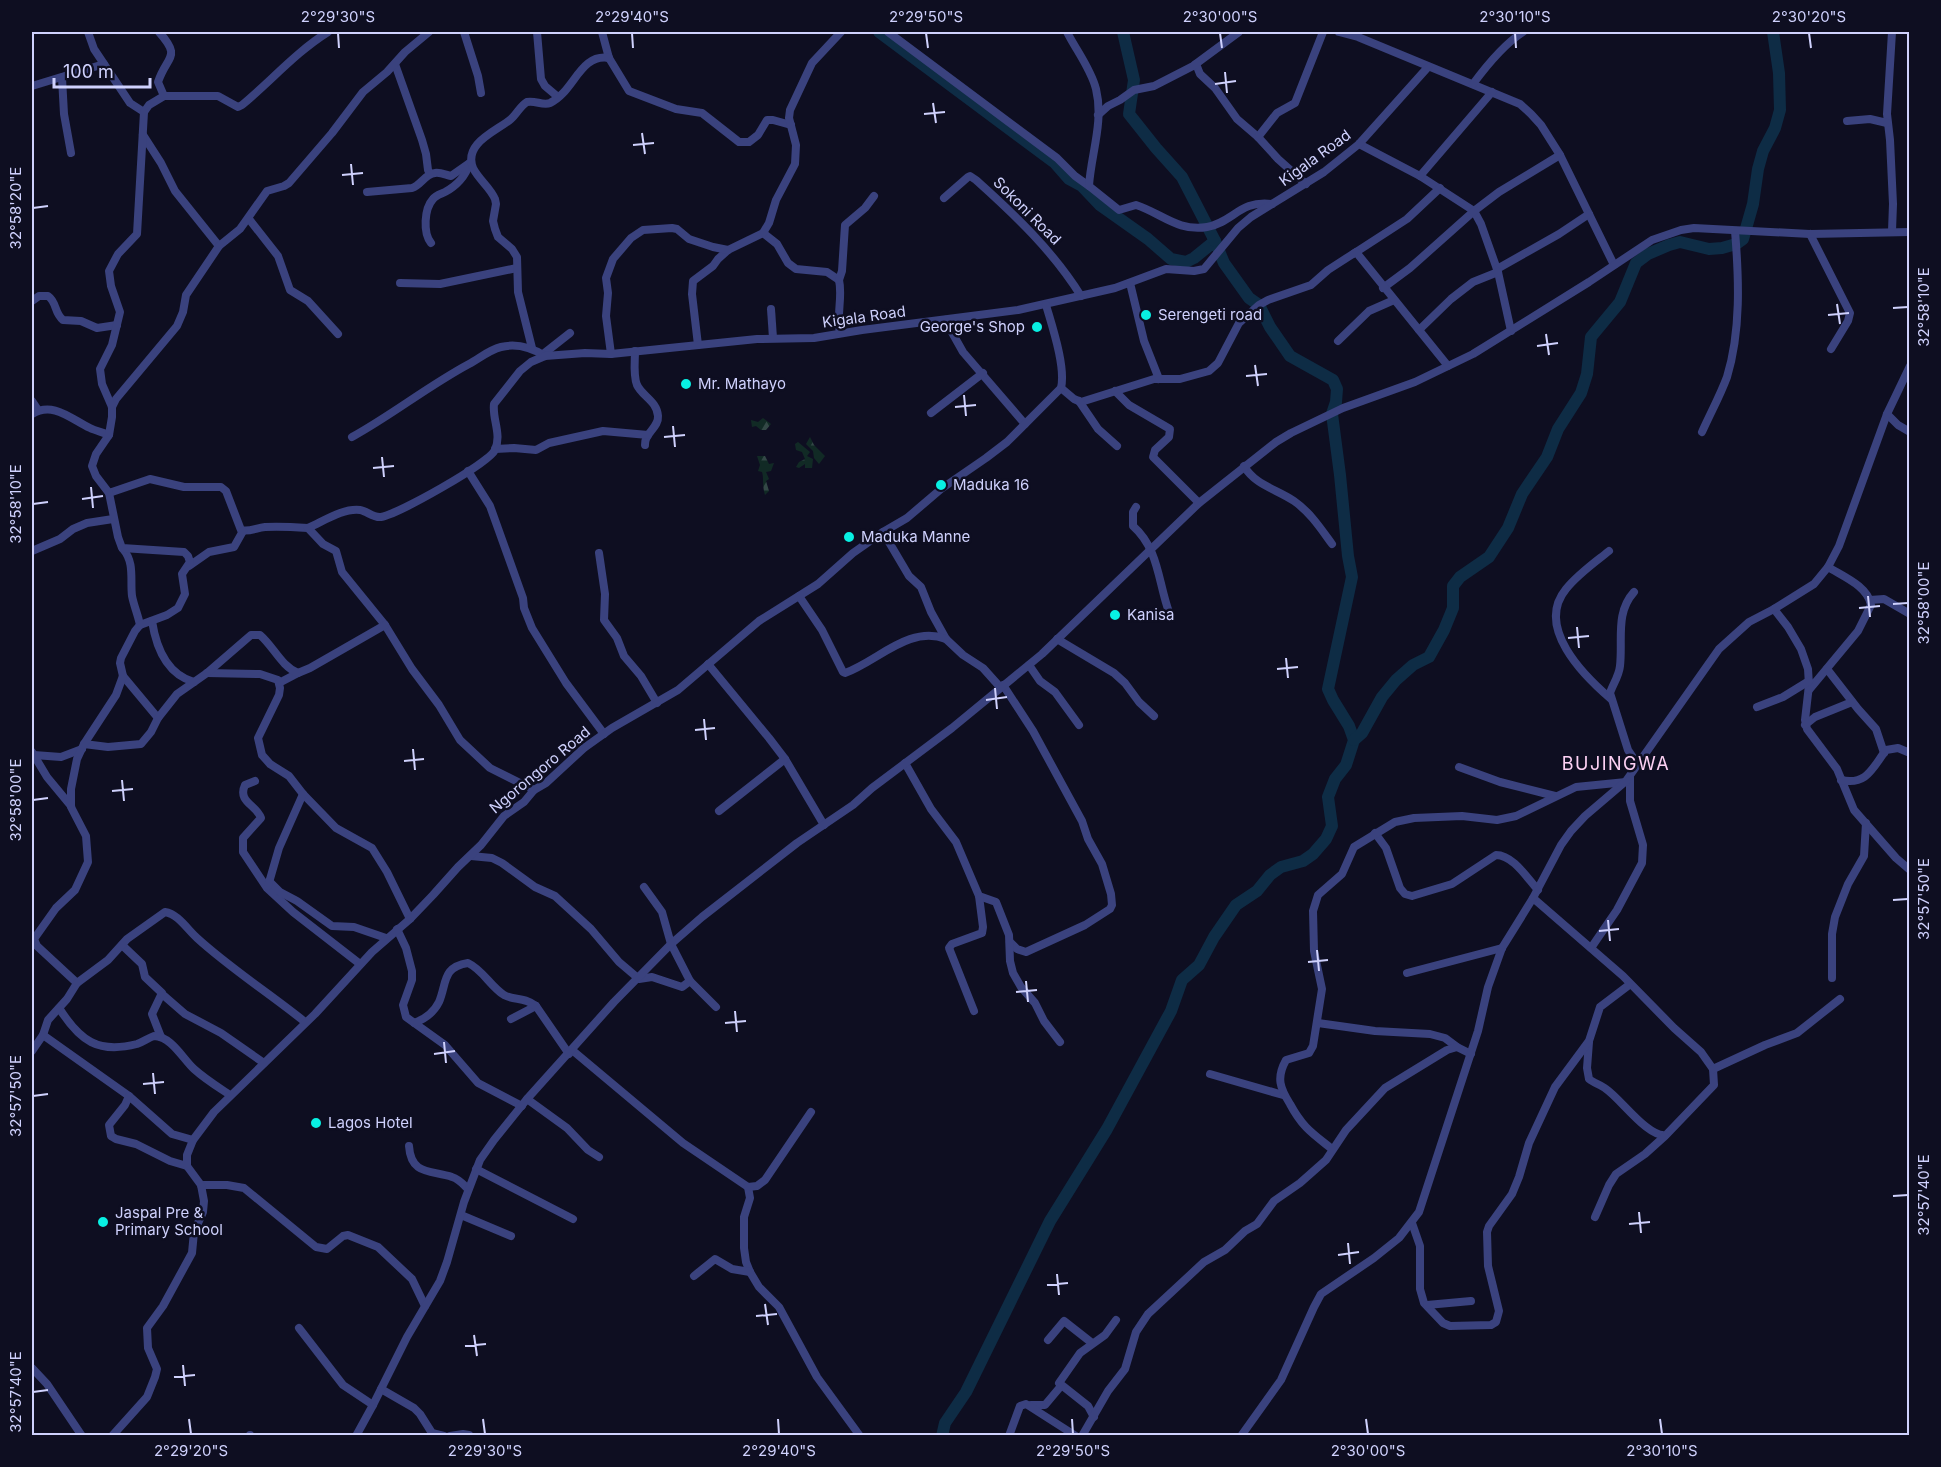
<svg xmlns="http://www.w3.org/2000/svg" width="1941" height="1467" font-family="Inter,sans-serif">
  <style>
    .forest { fill: url(#forest-firs) }
    .lines { fill: none; stroke-linecap: round; stroke-linejoin: round }
    .river { stroke: #0e2c45; stroke-width: 12 }
    .minor { stroke: #3a427e; stroke-width: 8 }
    .ticks { fill: none; stroke: #cfd1fd; stroke-width: 2 }
    .poi-dot { fill: #08f0e3; stroke: #0e0e21; stroke-width: 2 }
    .labels { text-anchor: middle; stroke-width: 5; stroke-linejoin: round; paint-order: stroke }
    .street-label { font-size: 15px; fill: #cfd1fd; stroke: #0e0e21 }
    .poi-label { font-size: 15px; fill: #cfd1fd; stroke: #0e0e21; text-anchor: start }
    .quarter-label { font-size: 18px; letter-spacing: 1.5px; fill: #fdd1f4; stroke: #0e0e21 }
    .neatline { fill: none; stroke: #cfd1fd; stroke-width: 2 }
    .ticks-label { font-size: 15px; text-anchor: middle; fill: #cfd1fd }
  </style>
  <defs>
    <pattern id="forest-firs" width="22" height="20" patternUnits="userSpaceOnUse" patternTransform="scale(1.5)"><rect width="22" height="20" fill="#112a25"/><path d="M5 1l3.5 6h-7zM16 11l3.5 6h-7z" fill="#334846"/></pattern>
  </defs>
  <rect width="100%" height="100%" fill="#0e0e21"/>
  <!-- forest -->
  <g class="forest">
    <polygon points="763,418 771,424 766,430 761,430 756,426 752,427 751,420 758,422"/>
    <polygon points="810,437 814,445 825,456 819,464 814,458 813,451 806,444"/>
    <polygon points="798,442 810,452 807,456 813,459 812,468 805,468 805,464 799,468 796,467 799,462 805,459 802,452 796,450 795,444"/>
    <path d="M757 456H765L769 464 774 463 771 471 766 472 769 479 766 481 769 491 765 495C762 485 764 478 762 472L758 471 760 465Z"/>
  </g>
  <g class="lines">
    <!-- river -->
    <g class="river">
      <polyline points="879,32 1055,163 1069,179 1082,186 1100,205 1148,239 1171,259 1186,262 1194,258 1215,241 1224,263 1249,298 1259,305 1270,327 1290,356 1333,380 1337,389 1336,402 1332,414 1340,475 1348,556 1352,577 1328,689 1333,700 1349,726 1354,740 1346,765 1335,779 1328,797 1332,826 1326,839 1313,854 1303,861 1281,867 1270,875 1257,891 1236,905 1214,937 1199,965 1182,980 1171,1011 1107,1129 1050,1221 966,1392 945,1423 942,1436"/>
      <polyline points="1123,32 1134,80 1129,114 1156,148 1182,177 1215,241"/>
      <polyline points="1354,740 1362,733 1382,697 1396,680 1413,665 1429,657 1444,630 1453,608 1453,586 1460,577 1489,557 1508,528 1522,494 1547,457 1558,429 1581,393 1587,374 1591,337 1620,302 1636,263 1648,254 1669,245 1680,242 1709,249 1722,248 1736,244 1743,239 1753,204 1758,169 1763,151 1775,128 1780,110 1779,73 1773,32"/>
    </g>
    <!-- minor -->
    <g class="minor">
      <polyline points="88,32 94,49 130,103 144,112"/>
      <path d="M159 32C182 58 167 55 158 82L164 96"/>
      <polyline points="464,32 478,76 481,93"/>
      <polyline points="537,32 541,79 545,86 558,97"/>
      <polyline points="602,32 609,58 629,91 676,109 702,113 739,142 749,142 758,135 767,120 773,120 791,125"/>
      <polyline points="888,32 1057,158 1075,176 1089,186"/>
      <path d="M1067 32C1076 50 1091 69 1096 89 1104 122 1091 154 1089 186L1119 210 1136 205C1161 213 1178 232 1207 227 1234 222 1239 200 1272 204"/>
      <polyline points="1339,32 1358,37 1520,104 1531,114 1541,125 1560,155 1614,265"/>
      <polyline points="1892,32 1887,114 1890,140 1893,204 1892,231"/>
      <polyline points="395,64 422,140 426,154 428,170 430,174"/>
      <polyline points="1196,64 1200,74 1215,88 1237,119 1258,137 1278,159 1306,184"/>
      <polyline points="62,78 64,114 71,153"/>
      <path d="M1473 84C1487 65 1503 45 1523 32"/>
      <polyline points="32,86 104,64"/>
      <polyline points="1098,115 1108,106 1120,100 1134,90 1154,86 1193,66 1239,32"/>
      <polyline points="1847,121 1870,119 1887,123"/>
      <polyline points="143,135 161,163 175,191 219,246"/>
      <polyline points="1258,137 1277,113 1295,103 1323,32"/>
      <polyline points="1359,144 1420,176 1474,211 1481,224 1498,272 1511,331"/>
      <polyline points="1420,176 1492,92"/>
      <path d="M367 192 412 188C421 185 425 174 435 173 440 172 446 175 451 176L471 162"/>
      <path d="M944 198 968 177 970 176 976 180C1015 215 1053 251 1081 296"/>
      <polyline points="249,219 278,256 290,290 308,301 338,334"/>
      <path d="M763 233 777 244 788 263 796 269 827 272 839 280C843 297 836 315 840 333"/>
      <polyline points="1810,234 1850,313 1848,321 1831,349"/>
      <path d="M431 243C423 233 424 209 433 199 436 195 441 194 445 192 456 186 466 176 469 164"/>
      <polyline points="1353,254 1407,219 1440,188"/>
      <polyline points="1497,269 1559,234 1589,214"/>
      <polyline points="839,280 842,271 845,225 865,208 874,196"/>
      <polyline points="400,283 440,284 517,268"/>
      <polyline points="1130,283 1144,341 1159,379"/>
      <polyline points="1383,288 1410,268 1474,211 1499,192 1560,155"/>
      <path d="M32 301 39 296H48C57 302 54 313 63 320L81 321 97 328 117 325"/>
      <polyline points="771,309 773,338"/>
      <polyline points="945,320 963,352 1025,424"/>
      <polyline points="1419,330 1451,299 1473,282 1498,272"/>
      <polyline points="1338,341 1369,311 1394,300"/>
      <polyline points="698,345 692,294 693,281 713,266 718,259 728,250 763,233 769,223 776,200 795,164 796,145 789,118 790,110 812,63 841,32"/>
      <path d="M532 348 518 292 517 257 512 249 498 237 495 229 493 221 496 204 495 199C490 187 479 180 473 168 463 143 497 131 511 119 517 114 520 106 527 102 535 100 543 106 550 103 574 92 580 53 609 58"/>
      <path d="M635 351C635 361 633 375 637 385 642 396 657 401 658 416 659 428 644 433 645 445"/>
      <polyline points="611,354 606,316 608,293 606,278 613,259 631,238 643,230 672,228 677,229 689,239 713,247 728,250"/>
      <polyline points="542,355 570,333"/>
      <polyline points="1061,388 1074,399 1081,402 1154,379 1180,379 1209,371 1218,363 1239,323 1259,305 1268,300 1311,285 1328,270 1356,252 1448,366"/>
      <polyline points="1115,391 1129,405 1170,429 1169,437 1155,450 1153,457 1199,503"/>
      <polyline points="32,401 38,410"/>
      <polyline points="1079,401 1098,429 1117,446"/>
      <polyline points="112,407 116,399 177,326 183,312 186,295 219,246 240,229 267,191 284,186 289,183 332,133 363,92 387,72 405,52 429,32"/>
      <polyline points="931,413 983,373"/>
      <path d="M32 414C53 401 71 419 90 428 96 431 102 432 109 435"/>
      <polyline points="1887,414 1898,425 1910,432"/>
      <path d="M1702 432C1710 414 1720 396 1727 377 1741 331 1739 279 1735 231"/>
      <path d="M352 437C392 415 428 386 469 364 480 358 489 350 501 347 517 343 532 348 545 356"/>
      <polyline points="495,449 514,448 536,450 549,443 603,431 648,435"/>
      <path d="M1244 466C1255 485 1276 489 1294 501 1310 512 1321 529 1332 544"/>
      <polyline points="468,471 490,506 523,598 524,608 532,628 566,683 604,734"/>
      <path d="M109 493 150 479 184 487H221L226 491 241 530C249 532 256 528 265 527 279 526 294 527 308 528L323 544 336 551 342 572 385 625 412 669 439 705 460 740 490 768 534 790"/>
      <path d="M1136 507 1133 512V526C1159 549 1158 582 1169 612"/>
      <path d="M308 528C324 521 343 508 360 510 367 511 373 518 381 517 398 514 488 464 495 450 502 434 492 419 494 404L520 371 531 362 545 356 585 353 611 354 757 339 814 338 862 330 1018 310 1115 288 1166 269 1194 271 1204 269 1238 228 1251 217 1324 172 1359 144 1428 67"/>
      <polyline points="883,532 909,576 921,587 931,612 946,639 963,655 983,668 1000,687"/>
      <path d="M123 549C135 563 130 580 132 596 134 606 138 615 140 625"/>
      <polyline points="32,551 60,539 73,529 87,523 113,519"/>
      <path d="M1609 551C1594 563 1578 574 1566 589 1535 627 1583 675 1611 699"/>
      <polyline points="599,553 605,594 604,620 617,638 624,656 641,676 657,703"/>
      <polyline points="189,566 209,552 234,547 243,531"/>
      <path d="M1634 592C1615 613 1623 640 1620 666 1619 676 1613 684 1610 693L1628 750 1638 765"/>
      <path d="M799 596 822 630 843 672 845 673C878 661 909 625 946 639"/>
      <polyline points="1870,600 1884,599 1910,614"/>
      <polyline points="1774,609 1788,627 1801,649 1808,669 1809,685 1805,720 1807,729 1837,769 1854,810 1896,858 1910,870"/>
      <path d="M152 621C156 647 166 674 194 682"/>
      <polyline points="1057,639 1114,673 1125,683 1139,702 1154,716"/>
      <polyline points="708,664 769,738 785,759 824,825"/>
      <polyline points="1029,665 1040,681 1055,692 1079,725"/>
      <polyline points="1827,669 1858,709 1876,729 1884,753"/>
      <polyline points="207,673 260,674 278,680 280,688 279,695 258,738 262,755 270,764 289,776 303,794 336,828 372,848 387,872 410,919"/>
      <polyline points="123,676 158,718"/>
      <polyline points="279,683 298,673"/>
      <polyline points="1003,685 1033,731 1082,821 1088,839 1102,864 1111,894 1112,905 1110,909 1085,925 1026,952 1017,949 1010,942"/>
      <path d="M1809 690 1858 631 1871 605C1868 586 1842 576 1828 567"/>
      <polyline points="1757,707 1783,697 1809,681"/>
      <polyline points="1805,725 1815,717 1852,702"/>
      <path d="M84 744 108 747 141 744 151 732 158 718 177 694 207 673 251 635H260C274 647 281 666 298 673L310 668 385 625"/>
      <polyline points="32,752 47,777 71,806"/>
      <polyline points="34,755 61,757 82,749"/>
      <polyline points="905,763 931,809 956,842 979,896 996,902 1009,935 1010,961 1013,973 1021,987 1035,1003 1044,1021 1060,1042"/>
      <polyline points="1459,767 1500,782 1555,796"/>
      <path d="M1841 780C1867 786 1873 767 1886 750L1898 748 1910 753"/>
      <path d="M255 781 245 785C237 802 257 805 261 818L243 838V852L267 888 293 912 360 964"/>
      <polyline points="719,811 785,759"/>
      <path d="M1375 833 1386 848 1400 888 1405 894 1412 896 1452 884 1496 855C1513 855 1527 878 1538 890"/>
      <polyline points="471,856 492,858 502,863 535,887 555,896 591,929 619,962 639,979 652,977 682,987 690,981"/>
      <polyline points="269,881 280,892 297,901 332,926 354,927 386,938"/>
      <polyline points="268,886 279,848 303,794"/>
      <polyline points="644,887 662,912 671,944 690,981 716,1007"/>
      <path d="M1533 898 1623 976 1674 1028 1701 1052 1713 1069 1714 1085 1666 1135C1648 1138 1621 1099 1606 1089 1601 1085 1594 1083 1589 1079L1587 1068 1589 1042"/>
      <polyline points="397,929 406,948 412,971 412,980 403,1005 406,1017 445,1045 478,1083 522,1106"/>
      <polyline points="122,945 142,964 145,977 162,993 152,1014 161,1037"/>
      <polyline points="1591,948 1617,910 1642,863 1643,845 1630,801 1630,777"/>
      <polyline points="1407,973 1502,948"/>
      <polyline points="1832,978 1832,934 1835,917 1848,884 1864,856 1866,823"/>
      <path d="M77 983 37 946 34 939 56 908 75 890 88 862 86 836 71 807V789L77 759 84 744 116 695 123 676 120 663 121 658 135 631 140 625 167 615 178 608 185 594 182 574 190 562 188 556 184 552 122 548 118 537 109 493 96 476 92 466 96 454 109 435 112 417V407L102 384 100 369 112 345 120 312 111 286 109 271 118 254 137 234 144 112 149 105 164 96H218L238 107 242 105C271 81 296 52 328 32"/>
      <polyline points="162,994 185,1014 221,1033 264,1063"/>
      <path d="M59 1008C80 1041 98 1054 137 1044 143 1042 148 1038 154 1036 171 1036 183 1059 194 1069 205 1079 218 1087 230 1095"/>
      <polyline points="974,1011 949,948 952,944 982,933 983,927 979,896"/>
      <polyline points="511,1019 536,1006"/>
      <path d="M414 1023C425 1019 434 1012 439 1002 447 983 442 967 468 963 483 970 490 986 504 995 515 1001 523 996 536 1006L569 1054"/>
      <polyline points="1318,1023 1375,1031 1430,1034 1445,1038 1457,1047"/>
      <polyline points="43,1035 129,1096 172,1134 193,1140"/>
      <polyline points="572,1050 683,1143 748,1187 750,1198 744,1217 744,1248 746,1262 750,1272 759,1287 779,1307 817,1377 860,1436"/>
      <path d="M32 1051 43 1035 48 1020 67 999 77 983 108 960 127 939 165 912C178 914 187 929 197 938 231 969 269 993 305 1022"/>
      <polyline points="1713,1069 1765,1045 1797,1033 1840,999"/>
      <polyline points="1210,1074 1283,1095"/>
      <polyline points="129,1096 125,1105 109,1125 111,1136 116,1139 136,1144 170,1161 187,1166"/>
      <polyline points="527,1099 567,1128 588,1150 599,1157"/>
      <path d="M409 1146C411 1176 432 1170 452 1177 459 1179 463 1184 468 1189"/>
      <path d="M1332 1149C1312 1133 1303 1128 1290 1104 1280 1088 1276 1078 1286 1060L1309 1053 1313 1046 1322 989 1314 951 1313 911 1318 895 1342 874 1354 847 1395 822 1414 818 1462 816 1497 820 1516 816 1576 787 1626 782"/>
      <polyline points="476,1169 573,1219"/>
      <polyline points="201,1185 227,1185 244,1188 316,1247 327,1249 343,1236 348,1235 378,1247 412,1279 425,1306"/>
      <polyline points="748,1187 757,1186 765,1180 811,1112"/>
      <polyline points="461,1215 511,1236"/>
      <polyline points="1595,1217 1609,1185 1616,1174 1645,1154 1665,1136"/>
      <polyline points="1412,1223 1420,1246 1420,1289 1424,1303 1443,1323 1450,1326 1491,1325 1496,1322 1499,1311 1488,1266 1487,1232 1489,1226 1512,1194 1519,1177 1529,1143 1555,1087 1589,1041 1600,1007 1629,985"/>
      <polyline points="694,1276 715,1259 732,1269 750,1272"/>
      <polyline points="1427,1305 1471,1301"/>
      <polyline points="299,1328 343,1385 373,1405"/>
      <polyline points="1048,1340 1064,1321 1092,1343"/>
      <polyline points="32,1368 47,1384 82,1436"/>
      <polyline points="381,1389 414,1408 420,1414 432,1433 444,1436"/>
      <polyline points="1031,1405 1045,1405 1061,1386"/>
      <polyline points="1094,1417 1088,1406 1059,1383 1080,1353 1105,1335 1116,1320"/>
      <path d="M112 1436 147 1397 155 1377 157 1369 148 1348 147 1328 163 1306 192 1253 194 1232 203 1212 204 1201 201 1185 187 1166V1155L193 1140 214 1112 315 1014 372 952 410 919 433 895 458 867 481 845 504 816 524 802 534 790 546 783 584 748 612 728 678 690 759 621 818 584 853 553 883 532 907 518 941 489 986 458 1007 442 1061 388C1066 367 1052 326 1046 305"/>
      <polyline points="250,1436 250,1435"/>
      <polyline points="356,1436 373,1405 407,1337 440,1281 447,1262 464,1202 480,1160 494,1140 527,1099 614,1002 671,944 702,917 797,843 853,805 872,788 952,728 1042,654 1199,503 1276,442 1291,433 1343,408 1415,382 1473,354 1589,282 1652,240 1681,230 1694,228 1810,234 1910,232"/>
      <polyline points="450,1436 463,1434 469,1435"/>
      <polyline points="1009,1436 1020,1406 1026,1404 1076,1436"/>
      <polyline points="1082,1436 1108,1391 1125,1369 1136,1332 1148,1314 1204,1262 1225,1250 1245,1231 1257,1224 1274,1201 1300,1183 1326,1160 1346,1130 1385,1088 1447,1050 1457,1047 1471,1054"/>
      <polyline points="1241,1436 1281,1380 1314,1307 1321,1294 1374,1258 1399,1238 1419,1212 1478,1031 1488,987 1502,948 1533,898 1561,845 1571,831 1585,816 1626,781 1719,649 1749,622 1774,609 1814,584 1828,567 1839,546 1887,414 1910,366"/>
    </g>
  </g>
  <!-- ticks -->
  <path class="ticks" d="M338 33 339 48M632 33 633 48M926 33 928 48M1220 33 1222 48M1515 33 1516 48M1809 33 1811 48M1225 72 1227 93M1215 84 1236 81M933 103 936 123M924 114 945 112M642 133 645 154M633 145 654 143M351 164 353 185M342 175 363 173M33 208 48 206M1837 304 1840 324M1893 308 1908 307M1828 315 1849 313M1546 334 1549 355M1537 346 1558 343M1255 365 1258 386M1246 376 1267 374M964 395 966 416M955 407 976 405M673 426 675 447M664 437 685 435M382 457 384 477M373 468 394 466M91 487 93 508M82 499 103 496M33 504 48 502M1868 596 1870 617M1893 604 1908 603M1859 608 1880 606M1577 627 1579 648M1568 638 1589 636M1286 658 1288 678M1277 669 1298 667M995 688 997 709M986 700 1007 697M704 719 706 740M695 730 715 728M413 749 415 770M404 761 424 759M122 780 124 801M112 791 133 789M33 800 48 798M1893 900 1908 899M1608 920 1610 941M1599 931 1619 929M1317 950 1319 971M1308 962 1328 960M1026 981 1028 1002M1016 992 1037 990M735 1011 737 1032M725 1023 746 1021M444 1042 446 1063M434 1054 455 1051M153 1073 155 1094M143 1084 164 1082M33 1096 48 1094M1893 1196 1908 1195M1639 1212 1641 1233M1629 1224 1650 1222M1348 1243 1350 1264M1338 1255 1359 1252M1057 1274 1059 1295M1047 1285 1068 1283M765 1304 768 1325M756 1316 777 1314M474 1335 477 1356M465 1346 486 1344M183 1365 185 1386M174 1377 195 1375M33 1392 48 1390M189 1419 191 1434M483 1419 485 1434M778 1419 779 1434M1072 1419 1073 1434M1366 1419 1368 1434M1660 1419 1662 1434"/>
  <!-- markers -->
  <g class="poi-dot">
    <circle cx="1146" cy="315" r="6"/>
    <circle cx="1037" cy="327" r="6"/>
    <circle cx="686" cy="384" r="6"/>
    <circle cx="941" cy="485" r="6"/>
    <circle cx="849" cy="537" r="6"/>
    <circle cx="1115" cy="615" r="6"/>
    <circle cx="316" cy="1123" r="6"/>
    <circle cx="103" cy="1222" r="6"/>
  </g>
  <g class="labels">
    <!-- street labels -->
    <g class="street-label">
      <text transform="translate(1315 158) rotate(-36)" y="5">Kigala Road</text>
      <text transform="translate(1027 211) rotate(45)" y="5">Sokoni Road</text>
      <text transform="translate(864 317) rotate(-8)" y="5">Kigala Road</text>
      <text transform="translate(540 770) rotate(-40)" y="5">Ngorongoro Road</text>
    </g>
    <!-- poi labels -->
    <g class="poi-label">
      <text x="1158" y="320">Serengeti road</text>
      <text x="1025" y="332" text-anchor="end">George's Shop</text>
      <text x="698" y="389">Mr. Mathayo</text>
      <text x="953" y="490">Maduka 16</text>
      <text x="861" y="542">Maduka Manne</text>
      <text x="1127" y="620">Kanisa</text>
      <text x="328" y="1128">Lagos Hotel</text>
      <text x="115" y="1218">Jaspal Pre &amp;<tspan x="115" dy="17">Primary School</tspan></text>
    </g>
    <!-- quarter labels -->
    <g class="quarter-label">
      <text x="1616" y="770">BUJINGWA</text>
    </g>
  </g>
  <!-- border -->
  <rect width="1941" height="1467" fill="none" stroke="#0e0e21" stroke-width="66"/>
  <!-- scale -->
  <path d="M54 78v9h96v-9" fill="none" stroke="#cfd1fd" stroke-width="3"/>
  <text x="63" y="78" font-size="18" fill="#cfd1fd" stroke="#0e0e21" stroke-width="4.5" paint-order="stroke">100 m</text>
  <rect x="33" y="33" width="1875" height="1401" class="neatline"/>
  <g class="ticks-label">
    <text x="338" y="22">2°29'30"S</text>
    <text x="632" y="22">2°29'40"S</text>
    <text x="926" y="22">2°29'50"S</text>
    <text x="1220" y="22">2°30'00"S</text>
    <text x="1515" y="22">2°30'10"S</text>
    <text x="1809" y="22">2°30'20"S</text>
    <text transform="translate(16 208) rotate(-90)" y="5">32°58'20"E</text>
    <text transform="translate(1924 307) rotate(-90)" y="5">32°58'10"E</text>
    <text transform="translate(16 504) rotate(-90)" y="5">32°58'10"E</text>
    <text transform="translate(1924 603) rotate(-90)" y="5">32°58'00"E</text>
    <text transform="translate(16 800) rotate(-90)" y="5">32°58'00"E</text>
    <text transform="translate(1924 899) rotate(-90)" y="5">32°57'50"E</text>
    <text transform="translate(16 1096) rotate(-90)" y="5">32°57'50"E</text>
    <text transform="translate(1924 1195) rotate(-90)" y="5">32°57'40"E</text>
    <text transform="translate(16 1392) rotate(-90)" y="5">32°57'40"E</text>
    <text x="191" y="1456">2°29'20"S</text>
    <text x="485" y="1456">2°29'30"S</text>
    <text x="779" y="1456">2°29'40"S</text>
    <text x="1073" y="1456">2°29'50"S</text>
    <text x="1368" y="1456">2°30'00"S</text>
    <text x="1662" y="1456">2°30'10"S</text>
  </g>
</svg>
